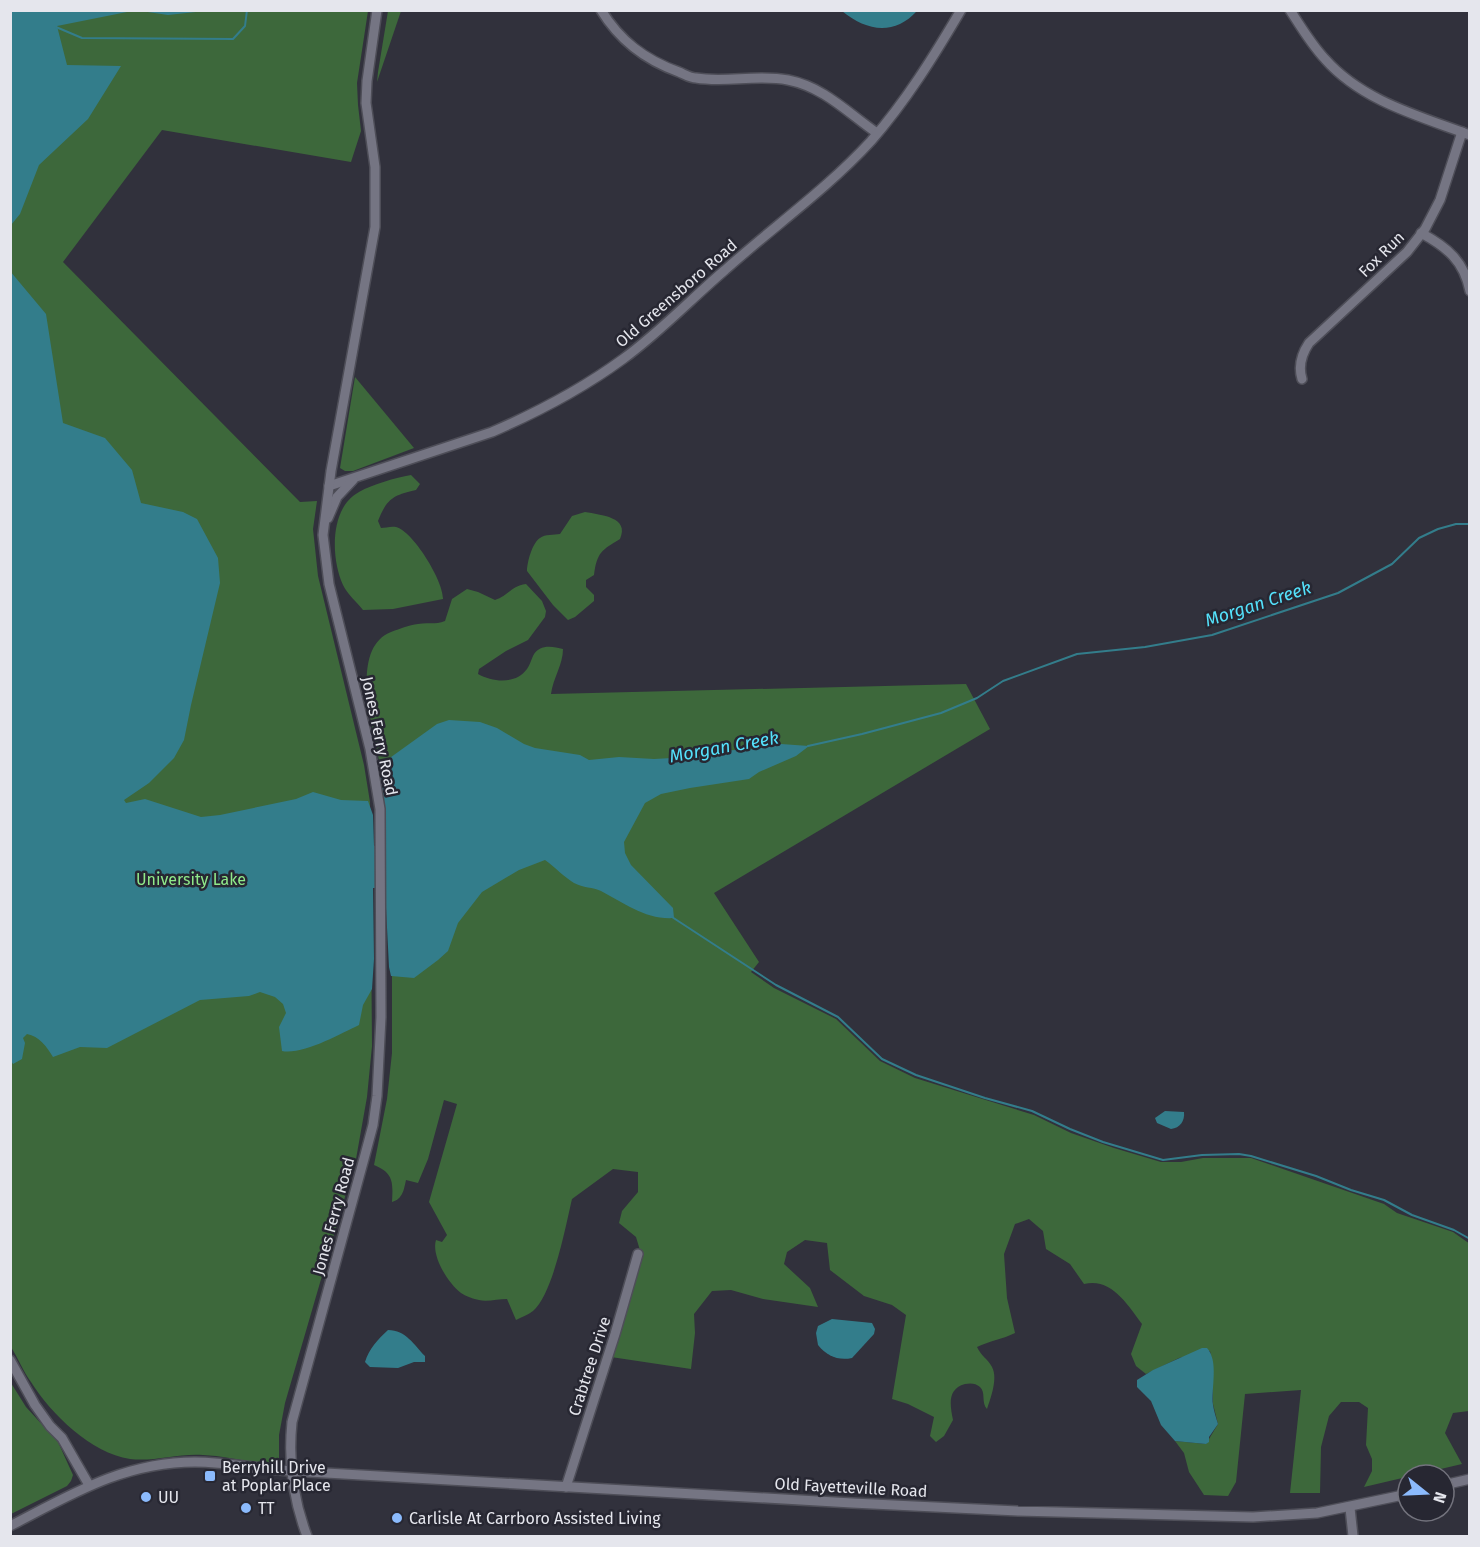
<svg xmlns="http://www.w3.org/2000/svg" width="1480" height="1547" font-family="'Fira Sans',sans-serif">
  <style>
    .green { fill: #3d683b }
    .water { fill: #337d8b }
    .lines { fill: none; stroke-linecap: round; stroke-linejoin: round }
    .stream { stroke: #337d8b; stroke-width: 2 }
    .minor-casing { stroke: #4e4e58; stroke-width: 12 }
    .minor { stroke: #757583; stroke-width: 9 }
    .poi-dot { fill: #8bbafc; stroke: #272732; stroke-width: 2 }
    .labels { text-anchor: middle; stroke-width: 5; stroke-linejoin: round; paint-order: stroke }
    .street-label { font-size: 16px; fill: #e5e6ed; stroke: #272732 }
    .park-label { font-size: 16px; fill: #90ea8a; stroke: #272732 }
    .poi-label { font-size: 16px; fill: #e5e6ed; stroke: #272732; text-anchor: start }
    .water-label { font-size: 18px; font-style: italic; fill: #54e1fb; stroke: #272732 }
  </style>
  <rect width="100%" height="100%" fill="#31313c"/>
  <!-- green -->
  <g class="green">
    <path d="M10 11H368L357 83 358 105 361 131 351 162 162 130 63 262 300 502 317 501 313 529 318 576 364 765 370 802 372 1046 367 1097 356 1159 285 1403 279 1435V1458L275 1465C251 1463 227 1456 203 1455 179 1453 154 1462 130 1459 91 1453 51 1414 31 1382 23 1371 18 1358 11 1347Z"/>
    <polygon points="388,11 401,11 377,82 378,72"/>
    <polygon points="355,377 414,448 353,471 345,471 340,468"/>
    <path d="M411 475 420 484 416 490C394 495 387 498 378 521L381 528C385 528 391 526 396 527 413 531 444 582 443 599L393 609 363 610C357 602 347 594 343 585 331 559 329 508 359 492 373 484 395 478 411 475Z"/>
    <path d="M585 512C601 515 630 517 620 539 602 550 597 552 594 575L586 580V587L594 595V601L575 617 568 620 553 605 527 571C527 563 532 543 540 538 545 534 554 535 560 534L572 516Z"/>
    <path d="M526 584 542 601 546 611 545 617 528 640 506 651 479 669 478 674C493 682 515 685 527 669 530 665 531 660 533 656 539 644 552 646 563 649 563 665 553 678 551 694L966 684 990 729 714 893 759 962 751 972 774 988 836 1019 880 1061 915 1078 1034 1115 1071 1133 1114 1148 1161 1162H1181L1203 1158H1251L1384 1204 1397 1213 1453 1232 1470 1244 1469 1411 1453 1413 1445 1433 1462 1464 1364 1487 1372 1471V1459L1366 1445 1368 1408 1359 1402H1341L1329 1416 1321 1447 1320 1493H1290L1301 1390 1245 1394 1236 1482 1228 1496 1204 1495 1189 1472 1184 1453 1175 1441 1206 1444 1218 1424 1213 1404 1212 1360 1210 1351 1179 1358 1146 1374 1136 1366 1131 1354 1142 1324C1128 1305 1111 1277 1084 1284L1070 1264 1046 1249 1043 1231 1029 1219 1015 1224 1004 1254 1007 1298 1015 1333C1003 1339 989 1341 977 1347 981 1356 988 1359 992 1367 998 1378 991 1397 987 1409 981 1403 986 1392 980 1387 976 1383 970 1383 965 1384 947 1389 950 1405 953 1420L944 1436 936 1442 930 1436 934 1417 908 1404 892 1399 906 1315 892 1305 864 1296 830 1270 827 1243 805 1240 787 1252 784 1264 810 1288 818 1307 763 1299 731 1290 712 1291 694 1314 695 1333 691 1369 611 1357 642 1257 636 1237 619 1223 622 1211 638 1192V1172L613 1169 572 1199C566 1225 553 1294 533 1311 528 1315 521 1317 516 1320L507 1299C498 1299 487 1302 479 1300 474 1299 465 1296 461 1293 448 1283 431 1256 436 1240L442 1242 447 1235 429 1202 457 1104 444 1100 428 1159 418 1183 406 1180C404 1189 403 1199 392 1202 393 1183 394 1173 374 1165L387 1099 392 1053V821L384 763 380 765C374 731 348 649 391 632 399 629 409 625 418 624 427 622 435 625 445 621L452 599 467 589 478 592 495 600C508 596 511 586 526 584Z"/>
    <polygon points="11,1383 26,1407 58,1442 73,1475 71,1481 67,1486 11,1514"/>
  </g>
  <!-- water -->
  <g class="water">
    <polygon points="11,10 132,11 57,26 67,65 121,66 88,119 39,165 20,214 11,225"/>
    <polygon points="141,11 205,11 168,15"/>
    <path d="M842 11H917C894 36 866 31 842 11Z"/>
    <path d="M10 271 46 314 63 423 105 438 132 470 141 503 183 512 197 519 218 558 220 583 191 705 184 740 174 758 149 783 124 800 126 803 145 799 201 817 220 815 296 799 313 792 341 800 368 801 373 815 374 846 385 842 384 802 380 765 437 724 449 720 480 722 497 728 524 744 535 748 580 755 589 760 619 757 654 759 672 758 698 752 754 749 781 744 809 746 796 756 759 772 749 779 690 788 661 794 645 803 624 842 625 853 631 865 673 908 674 918C646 920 624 903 601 891 593 887 583 888 574 883 564 877 555 867 545 860L519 870 482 892 458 923 448 951 438 960 414 978 391 976 389 967 385 888H373L374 959 372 989 363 1005 359 1025C340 1034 303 1055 282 1051L279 1027 286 1013 283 1004 275 997 260 992 249 996 200 1000 107 1048 80 1047 53 1057C47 1047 39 1036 27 1034L23 1038 25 1043 22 1059 13 1064 10 1059Z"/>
    <path d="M1165 1111 1184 1112C1185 1121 1180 1128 1171 1129L1157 1123 1155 1118Z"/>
    <path d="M832 1319 872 1323 875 1329 874 1334 852 1358C838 1361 827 1356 818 1345L816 1333 818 1326Z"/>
    <path d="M388 1330C406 1330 414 1345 425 1356V1362H414L398 1368 370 1367 365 1362C369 1349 378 1339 388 1330Z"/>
    <path d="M1202 1348H1207C1219 1361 1211 1388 1213 1405 1214 1411 1216 1418 1218 1424L1209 1437V1442L1206 1444 1175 1441 1161 1425 1151 1401 1137 1387V1380L1153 1370Z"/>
  </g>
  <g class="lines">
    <!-- stream -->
    <g class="stream">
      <polyline points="56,27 82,38 233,39 245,26 247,10"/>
      <polyline points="808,746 862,734 941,713 977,698 1003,681 1077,654 1145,647 1212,635 1338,593 1392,564 1419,538 1438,529 1456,524 1470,524"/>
      <polyline points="672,917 776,985 838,1017 882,1059 916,1075 985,1098 1032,1111 1070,1129 1103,1142 1163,1160 1202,1155 1239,1154 1251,1156 1316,1176 1351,1190 1384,1200 1412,1215 1454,1230 1470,1239"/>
    </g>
    <defs>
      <g id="minor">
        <path d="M601 10C620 41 645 60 679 72 684 74 690 78 696 78 726 83 757 74 788 80 824 87 848 113 877 133"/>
        <path d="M1290 10C1301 27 1311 44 1325 59 1362 101 1419 116 1470 135"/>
        <path d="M1421 233C1447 247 1464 261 1470 291"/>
        <path d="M1302 379C1298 366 1301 355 1309 343L1407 252 1425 229 1440 200 1462 132"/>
        <path d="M329 486 492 432C538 412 582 389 623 359 659 333 691 299 725 270 773 227 827 189 871 141 906 101 934 56 961 10"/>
        <polyline points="328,518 337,497 353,480"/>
        <polyline points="10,1360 35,1405 50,1426 62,1438 89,1485"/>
        <polyline points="1444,1485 1470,1479"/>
        <polyline points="566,1487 615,1334 638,1254"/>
        <polyline points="1350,1508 1353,1536"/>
        <path d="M10 1526C72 1494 124 1462 195 1462 227 1462 259 1469 291 1471L852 1503 1018 1511 1253 1517 1317 1513 1408 1494"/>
        <path d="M307 1536C293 1499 288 1461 292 1422L365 1155 373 1125 377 1096 381 1017 380 809 370 749 329 584 323 535 331 471 375 227V167L366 103 367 81 377 10"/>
      </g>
    </defs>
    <!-- minor casing -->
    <use href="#minor" class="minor-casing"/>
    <!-- minor -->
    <use href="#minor" class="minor"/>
  </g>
  <!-- markers -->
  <g class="poi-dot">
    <rect x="204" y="1470" width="12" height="12" rx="3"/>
    <circle cx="146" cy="1497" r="6"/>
    <circle cx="246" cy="1508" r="6"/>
    <circle cx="397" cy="1518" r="6"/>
  </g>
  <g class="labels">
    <!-- street labels -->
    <g class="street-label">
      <text transform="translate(1381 254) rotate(-45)" y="6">Fox Run</text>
      <text transform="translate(676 293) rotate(-41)" y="6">Old Greensboro Road</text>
      <text transform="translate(380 736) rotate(78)" y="6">Jones Ferry Road</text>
      <text transform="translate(333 1216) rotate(-75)" y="6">Jones Ferry Road</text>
      <text transform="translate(589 1366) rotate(-72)" y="6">Crabtree Drive</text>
      <text transform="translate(851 1487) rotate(3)" y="6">Old Fayetteville Road</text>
    </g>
    <!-- park labels -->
    <g class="park-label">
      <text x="191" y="885">University Lake</text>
    </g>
    <!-- poi labels -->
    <g class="poi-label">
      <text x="222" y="1473">Berryhill Drive<tspan x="222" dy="18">at Poplar Place</tspan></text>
      <text x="158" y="1503">UU</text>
      <text x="258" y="1514">TT</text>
      <text x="409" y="1524">Carlisle At Carrboro Assisted Living</text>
    </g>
    <!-- water labels -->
    <g class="water-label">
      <text transform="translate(1258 604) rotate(-18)" y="6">Morgan Creek</text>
      <text transform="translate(724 747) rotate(-10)" y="6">Morgan Creek</text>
    </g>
  </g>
  <!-- border -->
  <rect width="1480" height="1547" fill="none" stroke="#e5e6ed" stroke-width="24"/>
  <!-- north arrow -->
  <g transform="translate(1426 1493) rotate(108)"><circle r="28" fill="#272732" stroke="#73737d" stroke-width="1.5"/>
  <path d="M0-4.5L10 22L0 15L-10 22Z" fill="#8bbafc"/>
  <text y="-9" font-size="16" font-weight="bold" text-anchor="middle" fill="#e5e6ed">N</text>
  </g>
</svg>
